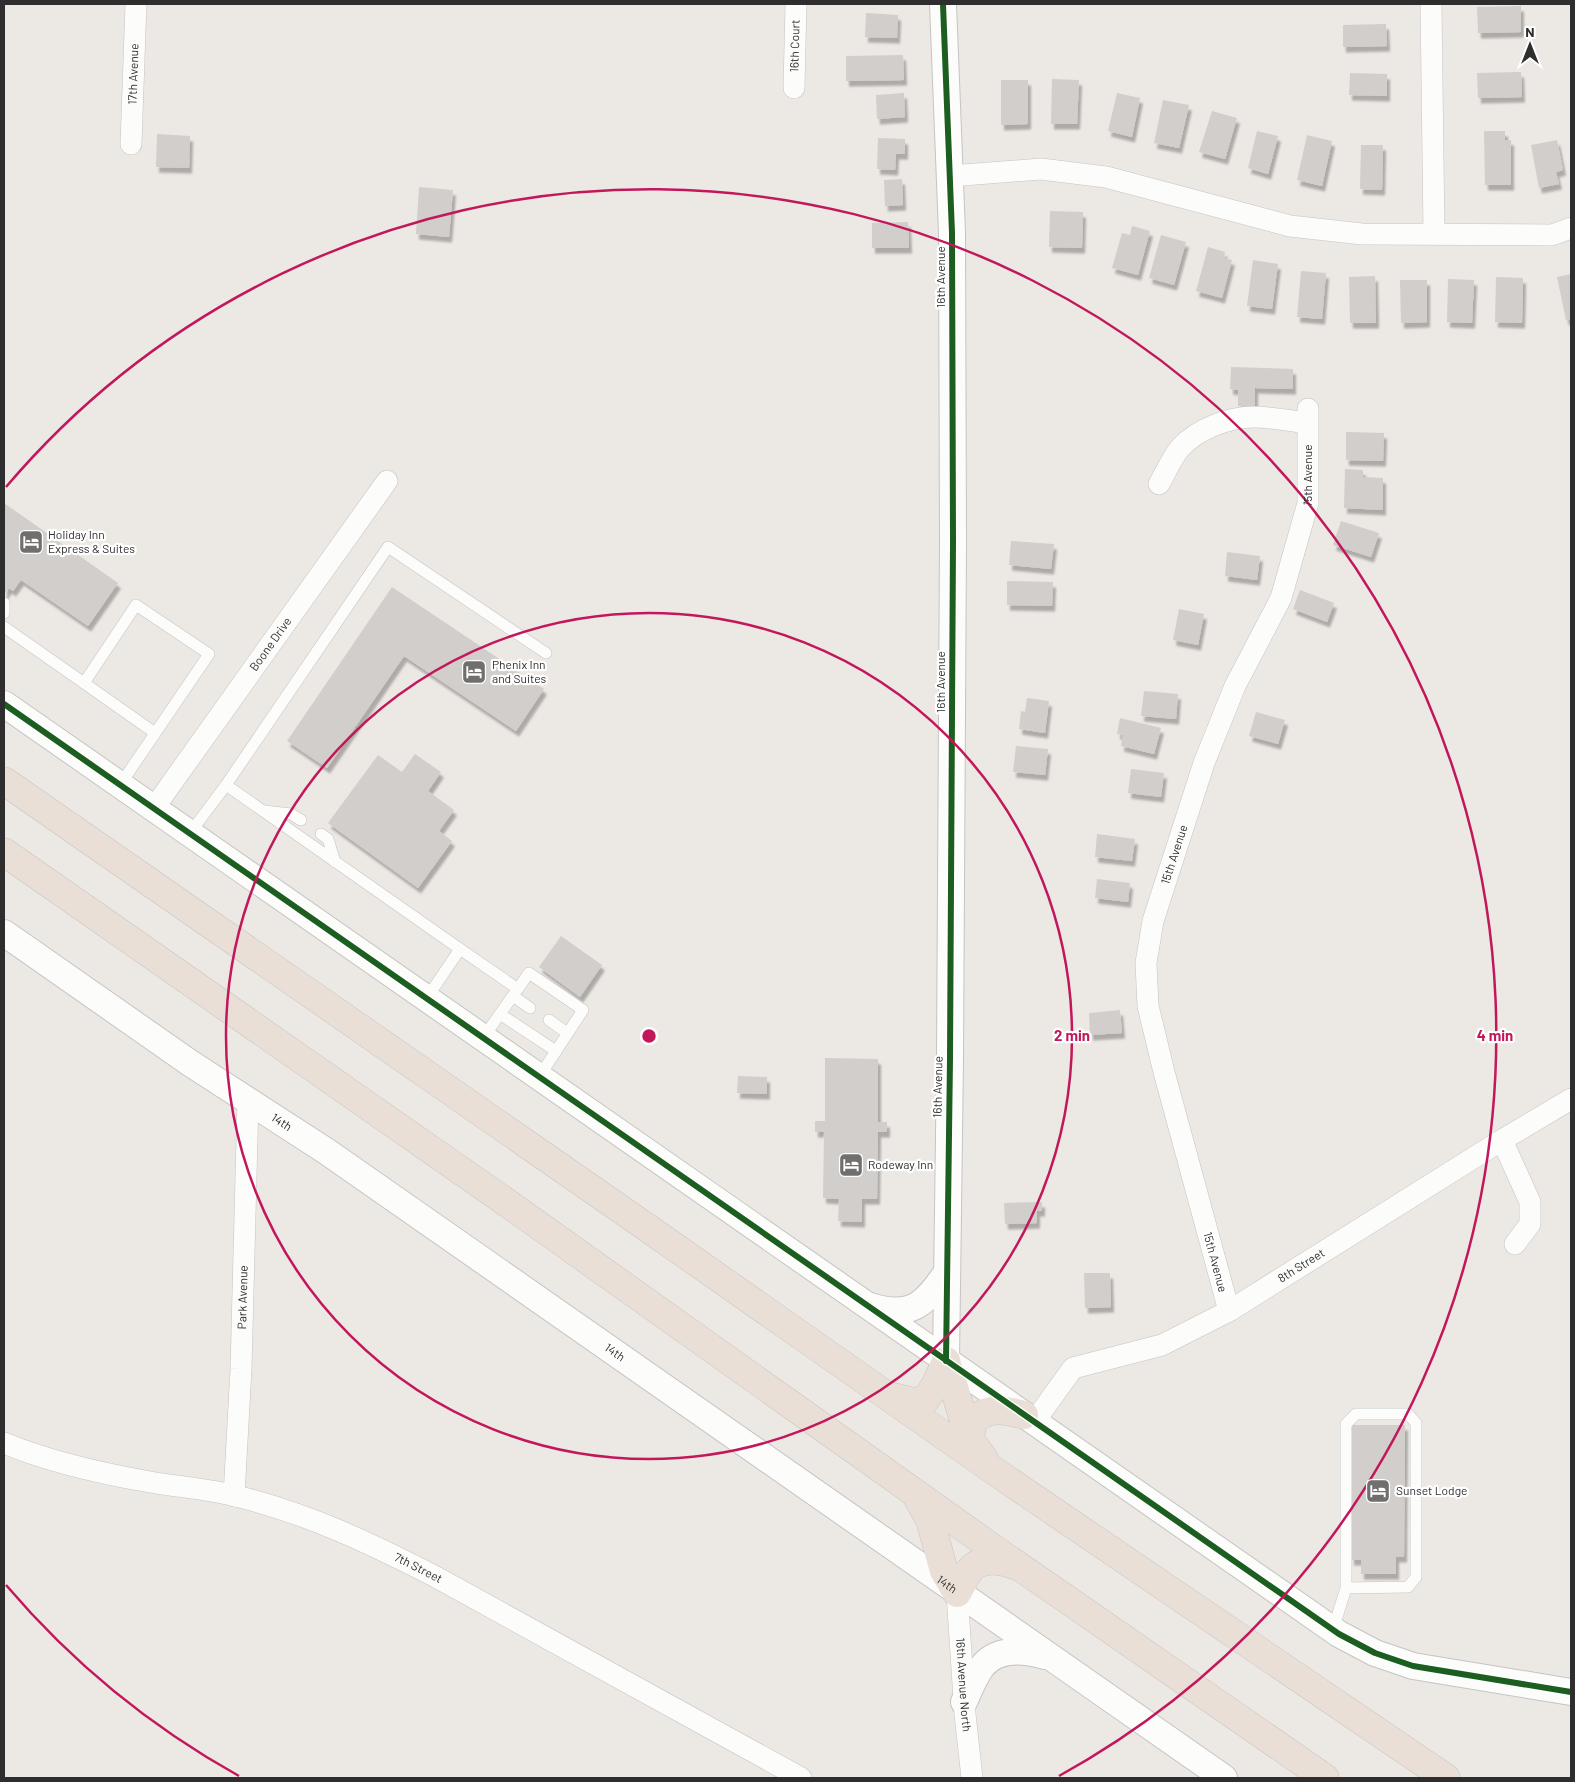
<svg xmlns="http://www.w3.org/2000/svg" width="1575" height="1782" font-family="Barlow,sans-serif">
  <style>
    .building { fill: #d1cecb; filter: url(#shadow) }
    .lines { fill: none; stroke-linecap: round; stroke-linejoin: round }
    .service-casing { stroke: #c5c4c5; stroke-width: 12 }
    .minor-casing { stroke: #c5c4c5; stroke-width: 22 }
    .tertiary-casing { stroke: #c5c4c5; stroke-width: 28 }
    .motorway-casing { stroke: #c6c5c4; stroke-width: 29 }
    .service { stroke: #fcfcfb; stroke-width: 11 }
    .minor { stroke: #fcfcfb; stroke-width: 21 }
    .tertiary { stroke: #fcfcfb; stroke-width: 26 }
    .motorway { stroke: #eadfd6; stroke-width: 28 }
    .cycleway-casing { stroke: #fff; stroke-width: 9 }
    .cycleway { stroke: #1b5e20; stroke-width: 6 }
    .ring { fill: none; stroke: #c2185b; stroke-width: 2.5 }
    .labels { text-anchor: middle; stroke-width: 4.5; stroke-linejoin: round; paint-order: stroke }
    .street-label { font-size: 12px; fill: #2e2e2e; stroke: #fff }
    .poi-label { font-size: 12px; fill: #2e2e2e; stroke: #fff; text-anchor: start }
    .centre { fill: #c2185b; stroke: #fff; stroke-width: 2.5 }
    .ring-label { font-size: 15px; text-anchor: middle; font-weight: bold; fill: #c2185b; stroke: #fff; stroke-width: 4.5; stroke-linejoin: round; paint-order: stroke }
  </style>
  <defs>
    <filter id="shadow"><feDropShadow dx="3" dy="5.5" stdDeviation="1" flood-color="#0004"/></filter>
  </defs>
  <rect width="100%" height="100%" fill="#ece8e4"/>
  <!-- building -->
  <g class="building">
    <polygon points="1521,6 1521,32 1478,33 1477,7"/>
    <polygon points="866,13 898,15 897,38 865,37"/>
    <polygon points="1386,24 1387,46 1343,47 1343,25"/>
    <polygon points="903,55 904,80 846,81 846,56"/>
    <polygon points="1521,72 1522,97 1478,98 1477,73"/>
    <polygon points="1350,73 1387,74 1387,96 1349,95"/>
    <polygon points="1052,79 1079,80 1077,124 1051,124"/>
    <polygon points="1001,80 1028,80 1028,124 1001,125"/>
    <polygon points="904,93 905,117 877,119 876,95"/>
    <polygon points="1117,93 1140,98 1132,137 1108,131"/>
    <polygon points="1163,100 1189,105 1179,148 1154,143"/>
    <polygon points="1212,111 1237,118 1225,159 1199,152"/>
    <polygon points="1257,131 1278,136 1268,174 1248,168"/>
    <polygon points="1484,131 1505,131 1505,140 1511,140 1511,185 1485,185"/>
    <polygon points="157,134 190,136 189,168 156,167"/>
    <polygon points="1307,135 1332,141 1322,186 1297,180"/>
    <polygon points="878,138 905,139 905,154 896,154 895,170 877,169"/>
    <polygon points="1557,140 1563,170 1556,172 1559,184 1539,188 1531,145"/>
    <polygon points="1361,145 1383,145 1382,190 1360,189"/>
    <polygon points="902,179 903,205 885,206 884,180"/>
    <polygon points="419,187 453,190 449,237 416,234"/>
    <polygon points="1050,211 1083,212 1082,248 1049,247"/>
    <polygon points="908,222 909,248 872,248 872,223"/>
    <polygon points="1132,226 1150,231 1138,275 1112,268 1122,233 1130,235"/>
    <polygon points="1161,235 1186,242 1174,285 1149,278"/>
    <polygon points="1208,247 1225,252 1224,258 1232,260 1222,298 1196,291"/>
    <polygon points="1253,260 1278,264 1272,309 1247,306"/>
    <polygon points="1301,271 1326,273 1322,319 1297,317"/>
    <polygon points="1571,274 1571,319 1566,320 1557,277"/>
    <polygon points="1375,276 1376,323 1350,323 1349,277"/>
    <polygon points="1496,277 1523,278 1522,323 1495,322"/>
    <polygon points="1448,279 1474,280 1472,323 1447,322"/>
    <polygon points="1400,280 1427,280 1427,322 1401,323"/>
    <polygon points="1231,367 1293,369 1293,389 1255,388 1255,407 1238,406 1238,390 1230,389"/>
    <polygon points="1346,432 1384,433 1383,461 1346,460"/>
    <polygon points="1345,469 1363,470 1363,477 1383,478 1383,510 1344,508"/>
    <polygon points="4,503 118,583 88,626 21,580 13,591 9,588 4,595"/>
    <polygon points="1341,521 1379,533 1371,557 1333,545"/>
    <polygon points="1011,541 1054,544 1051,569 1009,565"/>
    <polygon points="1227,552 1260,556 1257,580 1225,576"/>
    <polygon points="1007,581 1053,582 1052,606 1007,605"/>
    <polygon points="392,587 544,689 516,731 404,656 327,768 287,741"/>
    <polygon points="1300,590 1334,603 1327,622 1293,609"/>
    <polygon points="1179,609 1204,614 1198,645 1173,640"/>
    <polygon points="1144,691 1178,694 1176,719 1141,716"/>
    <polygon points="1027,698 1049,701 1045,733 1019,729 1021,711 1025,712"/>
    <polygon points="1256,712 1285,720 1278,744 1249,736"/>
    <polygon points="1120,718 1161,728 1154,754 1121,746 1123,735 1117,734"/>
    <polygon points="1016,746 1048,749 1045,775 1013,772"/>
    <polygon points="415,754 441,772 428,791 454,810 439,831 452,841 418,888 328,823 378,755 402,772"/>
    <polygon points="1131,769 1164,773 1161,797 1128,793"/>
    <polygon points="1097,834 1135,839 1132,861 1095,857"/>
    <polygon points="1097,879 1130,883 1128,902 1095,898"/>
    <polygon points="561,936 602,965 580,997 539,967"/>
    <polygon points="1120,1010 1122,1033 1090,1035 1089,1013"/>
    <polygon points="825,1058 878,1059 878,1122 887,1122 887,1132 878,1132 877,1199 862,1199 862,1222 838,1221 839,1199 823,1198 824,1132 815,1132 815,1121 825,1121"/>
    <polygon points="738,1076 767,1077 767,1094 737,1093"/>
    <polygon points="1042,1202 1042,1211 1037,1211 1037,1223 1005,1224 1004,1203"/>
    <polygon points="1084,1273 1110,1273 1111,1307 1085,1308"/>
    <polygon points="1351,1425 1405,1425 1404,1557 1396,1557 1396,1574 1361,1574 1361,1560 1351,1560"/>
  </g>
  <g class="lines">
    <defs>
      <g id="service">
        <polyline points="4,603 4,613"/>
        <polyline points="4,627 84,683 136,605 209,654 120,785"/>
        <polyline points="84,683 155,733"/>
        <polyline points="264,811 291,814 301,820"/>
        <polyline points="190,833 226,785"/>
        <polyline points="321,834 328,839 335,862"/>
        <polyline points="460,949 518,989"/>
        <polyline points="513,996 530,1008"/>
        <polyline points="427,998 460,949 226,785 388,547 546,653"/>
        <polyline points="500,1014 556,1051"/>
        <polyline points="549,1020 567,1033"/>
        <polyline points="483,1038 529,973 583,1010 539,1077"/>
        <polyline points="1333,1630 1346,1588 1346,1424 1356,1414 1408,1414 1416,1423 1416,1577 1408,1587 1346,1588"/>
      </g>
      <g id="minor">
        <polyline points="1431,4 1434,234"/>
        <path id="s1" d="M794 88 796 4"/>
        <path id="s2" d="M131 144 136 4"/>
        <polyline points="950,176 1041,169 1106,177 1290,226 1362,234 1552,235 1571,228"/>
        <path d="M1159 484C1166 472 1172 457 1181 447 1198 429 1229 417 1254 417 1272 417 1290 421 1307 423"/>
        <path id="s3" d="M154 808 387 481"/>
        <polyline points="1502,1140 1530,1202 1530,1224 1515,1244"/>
        <path id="s4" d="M1229 1311 1164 1072 1148 1006 1146 963 1153 921 1204 763 1235 686 1281 598 1308 503V409"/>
        <path id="s5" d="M1034 1422 1073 1368 1162 1345 1229 1311 1502 1140 1571 1099"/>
        <path id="s6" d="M4 1443C47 1461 104 1474 150 1482 179 1487 208 1489 236 1496 309 1514 370 1543 436 1577L801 1778"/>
        <path id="s7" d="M234 1496 241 1369 248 1100"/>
        <path id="s8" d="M957 1593 965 1714 972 1778"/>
      </g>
      <g id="tertiary">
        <polyline points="943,4 952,233 953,542 950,1059 946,1361"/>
        <polyline points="4,704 1339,1634 1375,1653 1413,1666 1571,1692"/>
        <path id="s9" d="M4 933 190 1063 326 1151 1224 1778"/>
        <path d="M870 1306C912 1319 925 1304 947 1272"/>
        <path d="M964 1702C969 1691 974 1678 981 1668 996 1647 1024 1650 1045 1656"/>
      </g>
      <g id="motorway">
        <polyline points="4,781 652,1231 1003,1477 1446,1778"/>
        <polyline points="4,852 503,1200 994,1549 1325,1778"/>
        <polyline points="946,1361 967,1431 972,1443 984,1459"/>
        <polyline points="890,1396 914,1402 926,1399 936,1384 946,1361"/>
        <path d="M970 1437 973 1421C988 1406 1006 1410 1024 1415"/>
        <path d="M916 1495 930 1520 944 1571 957 1593C962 1585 967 1571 974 1566 986 1557 1005 1561 1017 1566"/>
      </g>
    </defs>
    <!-- service casing -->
    <use href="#service" class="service-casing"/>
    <!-- minor casing -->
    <use href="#minor" class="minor-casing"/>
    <!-- tertiary casing -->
    <use href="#tertiary" class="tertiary-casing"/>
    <!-- motorway casing -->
    <use href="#motorway" class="motorway-casing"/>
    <!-- service -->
    <use href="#service" class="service"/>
    <!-- minor -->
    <use href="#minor" class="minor"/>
    <!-- tertiary -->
    <use href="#tertiary" class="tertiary"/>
    <!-- motorway -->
    <use href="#motorway" class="motorway"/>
    <defs>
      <g id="cycleway">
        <polyline points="943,4 952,233 953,542 950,1059 946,1361"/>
        <polyline points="4,704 1339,1634 1375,1653 1413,1666 1571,1692"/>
      </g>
    </defs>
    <!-- cycleway casing -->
    <use href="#cycleway" class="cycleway-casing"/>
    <!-- cycleway -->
    <use href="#cycleway" class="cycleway"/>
  </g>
  <!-- distance rings -->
  <g class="ring">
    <circle cx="649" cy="1036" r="423"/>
    <path d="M239 1776A846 846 0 0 1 6 1585M6 487A846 846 0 1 1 1059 1776"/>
  </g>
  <!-- icons -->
  <defs>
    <symbol id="hotel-square" viewBox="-11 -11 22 22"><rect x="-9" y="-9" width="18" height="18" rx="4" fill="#706f6e" stroke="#fff"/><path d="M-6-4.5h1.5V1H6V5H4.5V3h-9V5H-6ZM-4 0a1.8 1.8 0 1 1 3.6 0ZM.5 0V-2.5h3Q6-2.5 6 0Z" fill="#fff"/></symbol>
  </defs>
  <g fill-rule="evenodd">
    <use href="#hotel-square" x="17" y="528" width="28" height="28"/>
    <use href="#hotel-square" x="460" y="658" width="28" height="28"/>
    <use href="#hotel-square" x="837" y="1151" width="28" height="28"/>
    <use href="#hotel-square" x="1364" y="1477" width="28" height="28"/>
  </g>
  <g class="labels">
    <!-- street labels -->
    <g class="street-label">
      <text dy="4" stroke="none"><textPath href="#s1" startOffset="42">16th Court</textPath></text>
      <text dy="4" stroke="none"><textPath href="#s2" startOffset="70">17th Avenue</textPath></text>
      <text transform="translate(941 277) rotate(-90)" y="4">16th Avenue</text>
      <text dy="4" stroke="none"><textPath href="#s4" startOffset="876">15th Avenue</textPath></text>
      <text dy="4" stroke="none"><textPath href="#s3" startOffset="201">Boone Drive</textPath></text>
      <text transform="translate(941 682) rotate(-90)" y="4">16th Avenue</text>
      <text dy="4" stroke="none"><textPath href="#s4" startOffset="471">15th Avenue</textPath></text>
      <text transform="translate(938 1087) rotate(-89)" y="4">16th Avenue</text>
      <text dy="4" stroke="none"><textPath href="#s9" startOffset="336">14th</textPath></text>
      <text transform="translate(1215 1262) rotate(75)" y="4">15th Avenue</text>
      <text dy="4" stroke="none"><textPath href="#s5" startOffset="319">8th Street</textPath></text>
      <text dy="4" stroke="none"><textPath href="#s7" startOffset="199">Park Avenue</textPath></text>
      <text dy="4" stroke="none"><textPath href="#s9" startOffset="741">14th</textPath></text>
      <text dy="4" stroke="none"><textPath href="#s6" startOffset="435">7th Street</textPath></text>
      <text dy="4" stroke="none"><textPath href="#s9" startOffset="1146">14th</textPath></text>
      <text dy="4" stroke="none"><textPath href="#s8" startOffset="92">16th Avenue North</textPath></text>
    </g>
    <!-- poi labels -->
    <g class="poi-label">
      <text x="48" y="539">Holiday Inn<tspan x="48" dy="14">Express &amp; Suites</tspan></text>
      <text x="492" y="669">Phenix Inn<tspan x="492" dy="14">and Suites</tspan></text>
      <text x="868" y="1169">Rodeway Inn</text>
      <text x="1396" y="1495">Sunset Lodge</text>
    </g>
  </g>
  <circle cx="649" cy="1036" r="8" class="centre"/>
  <g class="ring-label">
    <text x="1072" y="1041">2 min</text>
    <text x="1495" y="1041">4 min</text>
  </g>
  <!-- border -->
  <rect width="1575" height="1782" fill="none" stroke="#2e2e2e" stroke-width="10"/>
  <!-- north arrow -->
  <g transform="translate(1530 45)" stroke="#ffffff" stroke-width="4" paint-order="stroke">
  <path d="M0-4L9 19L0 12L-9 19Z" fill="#2e2e2e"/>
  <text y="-8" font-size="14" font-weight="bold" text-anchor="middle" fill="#2e2e2e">N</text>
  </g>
</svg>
